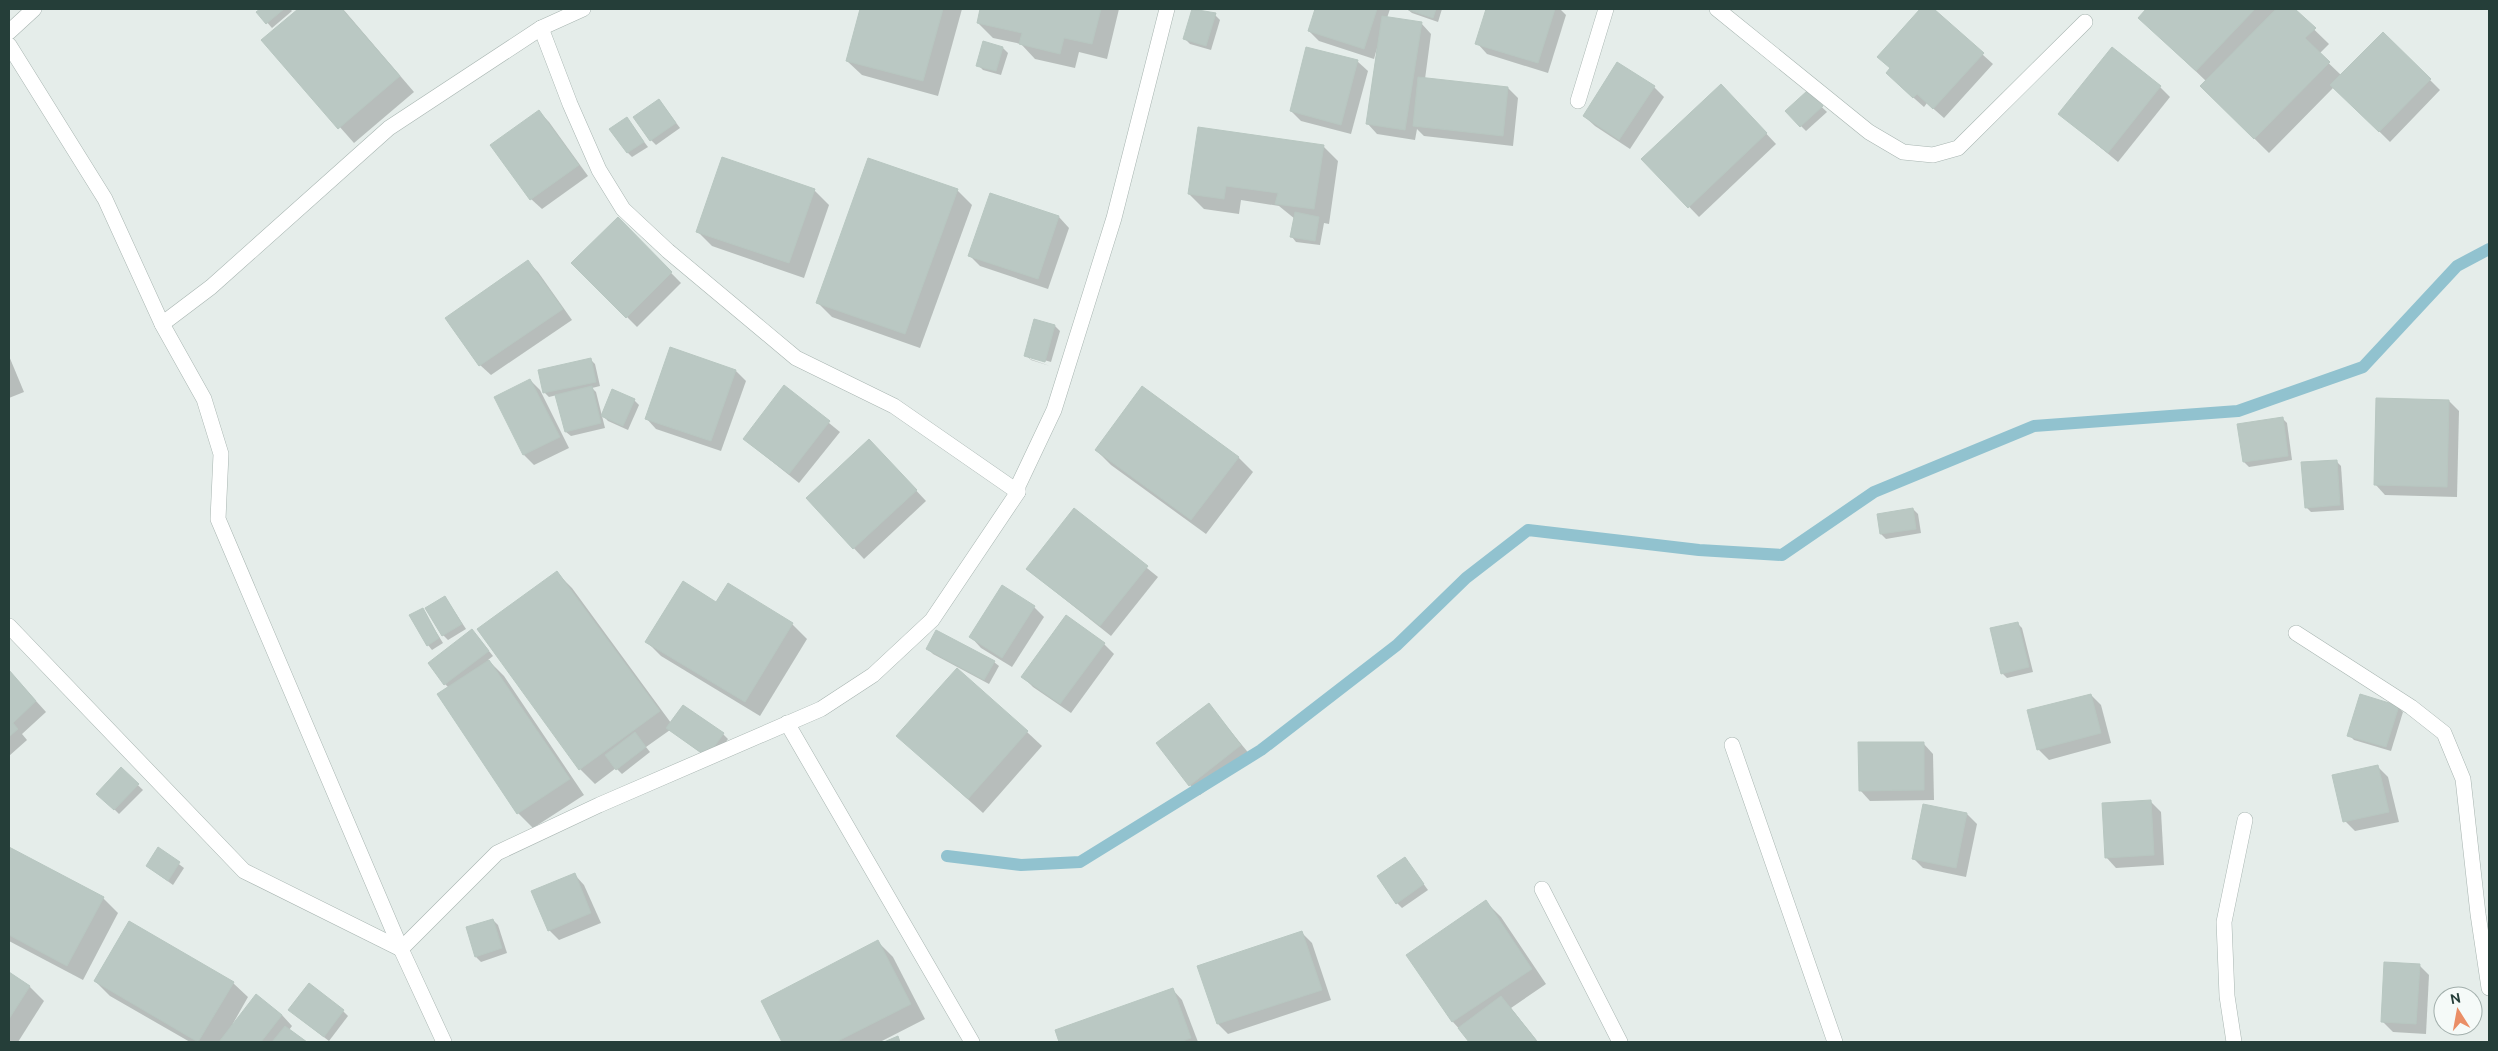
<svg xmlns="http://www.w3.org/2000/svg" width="2498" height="1051" font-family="Ubuntu,sans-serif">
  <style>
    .shadow { fill: #0003 }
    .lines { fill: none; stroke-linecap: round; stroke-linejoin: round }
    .stream { stroke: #91c2cf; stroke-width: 12 }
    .building { fill: #bac8c3; stroke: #b8c7c1 }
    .minor-casing { stroke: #a8b5b1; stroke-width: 16 }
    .minor { stroke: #fff; stroke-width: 15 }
  </style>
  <rect width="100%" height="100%" fill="#e5edea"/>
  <!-- shadow -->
  <g class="shadow">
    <polygon points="262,9 290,9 292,11 272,28 258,12"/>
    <polygon points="300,9 343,9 414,92 354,143 263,40"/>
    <polygon points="861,9 962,9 938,96 862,75 847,61"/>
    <polygon points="981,9 1119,9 1107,59 1079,52 1075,68 1035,59 1021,44 993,38 978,23"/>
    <polygon points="1194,9 1215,15 1220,20 1211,50 1190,44 1185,39"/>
    <polygon points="1316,9 1390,9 1387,18 1421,23 1431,34 1425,79 1508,88 1518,98 1513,146 1424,136 1417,129 1415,140 1377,134 1367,123 1377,48 1374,59 1319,41 1309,31"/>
    <polygon points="1407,9 1442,9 1438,22 1412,13"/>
    <polygon points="1487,9 1560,9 1566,15 1548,73 1487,54 1477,43"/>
    <polygon points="1922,9 1932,9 1993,64 1944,118 1927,103 1924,107 1898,84 1892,69 1879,57"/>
    <polygon points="2148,9 2293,9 2329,44 2319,54 2341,75 2383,33 2440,90 2390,142 2334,87 2269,153 2201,86 2206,81 2140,18"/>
    <polygon points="1003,48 1008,53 1001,75 983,70 978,65"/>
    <polygon points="1357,61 1368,71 1351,134 1301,121 1291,111"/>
    <polygon points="1654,87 1664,97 1630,149 1595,126 1584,116"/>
    <polygon points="2160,87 2170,97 2118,162 2060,114"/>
    <polygon points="1807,93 1827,112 1806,131 1787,112"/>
    <polygon points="1731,96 1776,144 1699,217 1643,159"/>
    <polygon points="659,100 680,128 656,145 651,140"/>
    <polygon points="539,112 549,122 588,176 542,209 531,199 492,145"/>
    <polygon points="627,119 648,147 632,157 628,153"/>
    <polygon points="1323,146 1338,161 1329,224 1324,223 1320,245 1296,242 1292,237 1295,219 1279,206 1241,200 1239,214 1204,209 1189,194"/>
    <polygon points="814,190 829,205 804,278 712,246 697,231"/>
    <polygon points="957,190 972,205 920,348 832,317 817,302"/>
    <polygon points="991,194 1059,217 1069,228 1048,289 980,266 970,256"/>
    <polygon points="618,219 681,283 637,327 573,263"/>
    <polygon points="528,262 538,272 572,320 491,375 480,365 447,318"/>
    <polygon points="1035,321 1055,326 1060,331 1051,362 1030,356 1030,359 1050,366 1031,360 1026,355"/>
    <polygon points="671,349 736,371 746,381 721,451 656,429 646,418"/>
    <polygon points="9,356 24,392 9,398"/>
    <polygon points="590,359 595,364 600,386 592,388 596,392 605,428 571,436 566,432 557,395 549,397 544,392"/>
    <polygon points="530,380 540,390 569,448 534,465 524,455 495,397"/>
    <polygon points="785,387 840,432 799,483 744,439"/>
    <polygon points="634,400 639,405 628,430 608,421 603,416"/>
    <polygon points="2449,401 2459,411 2457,497 2385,495 2375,484"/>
    <polygon points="2282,418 2287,423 2292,460 2249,467 2244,462"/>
    <polygon points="1096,450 1238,457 1253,472 1206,534 1111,465"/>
    <polygon points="879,451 926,501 864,559 807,498"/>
    <polygon points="2336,461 2341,466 2344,510 2311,512 2306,507"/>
    <polygon points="1074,509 1158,577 1111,636 1027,569"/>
    <polygon points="1913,509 1918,514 1921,533 1886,539 1881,534"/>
    <polygon points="557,573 572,588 671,723 723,734 728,739 712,761 670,730 646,747 650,752 622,774 616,768 595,784 580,769 478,630"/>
    <polygon points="445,597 466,629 448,640 443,635"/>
    <polygon points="717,604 792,624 807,639 760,716 661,656 647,642"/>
    <polygon points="1034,607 1044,617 1012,667 981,648 971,637"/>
    <polygon points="422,609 443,643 432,650 428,645"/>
    <polygon points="2017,623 2022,628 2033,672 2007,678 2002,673"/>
    <polygon points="477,636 493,656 488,660 504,676 584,795 533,828 518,813 438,695 449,688 445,684"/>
    <polygon points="1104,644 1114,654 1071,713 1033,687 1023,677"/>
    <polygon points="928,649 994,662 999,666 989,684 933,654"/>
    <polygon points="9,671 46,712 22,734 27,740 9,756"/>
    <polygon points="2091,695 2101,705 2111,743 2049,760 2038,749"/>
    <polygon points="1209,705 1251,756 1200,795 1190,785"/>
    <polygon points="2398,707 2403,712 2391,751 2354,740 2349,735"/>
    <polygon points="1027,732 1042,746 983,813 898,736"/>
    <polygon points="1923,743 1933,754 1934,800 1870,801 1860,790"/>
    <polygon points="2378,767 2388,777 2399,822 2355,831 2345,821"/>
    <polygon points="121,769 143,790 119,814 98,793"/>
    <polygon points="2151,802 2161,812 2164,865 2116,868 2106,857"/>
    <polygon points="1924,805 1967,814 1977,824 1966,877 1923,868 1913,858"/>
    <polygon points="9,848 103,898 118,913 83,980 9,941"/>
    <polygon points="159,849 184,868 173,885 147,866"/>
    <polygon points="1405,859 1428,890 1402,908 1397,903"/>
    <polygon points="574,874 584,885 601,923 559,940 549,930"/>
    <polygon points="1486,902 1501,917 1546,984 1511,1008 1538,1042 1471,1042 1453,1022 1408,955"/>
    <polygon points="493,920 498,925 507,953 481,962 476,957"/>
    <polygon points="1302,933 1312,943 1331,1000 1228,1034 1218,1024 1199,967"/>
    <polygon points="878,942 893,957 925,1019 880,1042 783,1042 762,1001"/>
    <polygon points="2419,965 2429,975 2426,1034 2393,1032 2382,1021"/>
    <polygon points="9,973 30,987 44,1001 18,1042 9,1042"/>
    <polygon points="95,981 233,983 248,997 231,1027 282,1015 292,1026 289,1030 305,1042 190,1042 110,996"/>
    <polygon points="1172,989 1182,1000 1198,1042 1061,1042 1057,1031"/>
    <polygon points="343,1011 348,1016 329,1041 295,1015"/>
  </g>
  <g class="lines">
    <!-- stream -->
    <polyline class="stream" points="947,856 1021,865 1080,862 1261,750 1397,645 1466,578 1528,530 1699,550 1782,555 1874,492 2034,426 2238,411 2363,367 2457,266 2489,249"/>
  </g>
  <!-- building -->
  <g class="building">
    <polygon points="260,9 284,9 266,24 256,12"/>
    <polygon points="298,9 342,9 400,76 338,129 261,40"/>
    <polygon points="860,9 943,9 923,81 846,61"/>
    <polygon points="980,9 1101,9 1092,44 1064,38 1060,54 1019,44 1022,33 977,23"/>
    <polygon points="1192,9 1216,13 1206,46 1183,39"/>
    <polygon points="1315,9 1377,9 1364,49 1308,31"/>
    <polygon points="1406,9 1436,9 1433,18"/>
    <polygon points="1486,9 1555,9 1538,63 1475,44"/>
    <polygon points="1920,9 1934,9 1984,53 1933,109 1917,94 1913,98 1886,73 1890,68 1877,57"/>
    <polygon points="2146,9 2255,9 2196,71 2138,18"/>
    <polygon points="2276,9 2295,9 2316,28 2305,38 2330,62 2254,139 2200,86"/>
    <polygon points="1382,16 1422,22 1405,130 1366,124"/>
    <polygon points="2383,32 2431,79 2379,132 2330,85"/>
    <polygon points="983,41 1003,47 996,71 976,66"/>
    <polygon points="1306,47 1358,60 1341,125 1290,111"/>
    <polygon points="2112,47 2161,86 2108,153 2058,114"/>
    <polygon points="1617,62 1655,86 1619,140 1583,116"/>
    <polygon points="1418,77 1508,87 1503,136 1413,126"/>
    <polygon points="1721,84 1767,133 1688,208 1641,159"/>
    <polygon points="1807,91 1823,106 1800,127 1785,111"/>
    <polygon points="659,99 676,123 650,141 633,117"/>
    <polygon points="539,110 579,165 530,200 490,145"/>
    <polygon points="627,117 644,142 627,153 609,129"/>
    <polygon points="1198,127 1324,145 1314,209 1275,204 1278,193 1226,186 1224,199 1188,194"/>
    <polygon points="722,157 815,189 789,263 696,232"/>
    <polygon points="868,158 958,189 905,334 816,303"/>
    <polygon points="990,193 1059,216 1038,279 968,256"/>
    <polygon points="1295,212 1319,217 1315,241 1290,237"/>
    <polygon points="618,217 672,272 626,318 571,263"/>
    <polygon points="528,260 563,309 479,366 445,318"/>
    <polygon points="1034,319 1055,325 1045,362 1024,356"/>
    <polygon points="670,347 736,370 711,441 645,419"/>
    <polygon points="591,358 596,382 543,393 538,370"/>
    <polygon points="530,379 560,437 523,455 494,397"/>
    <polygon points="784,385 830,421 789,474 743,439"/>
    <polygon points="592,386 601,423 565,432 555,395"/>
    <polygon points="1142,386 1239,457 1191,520 1095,450"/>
    <polygon points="612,389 635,399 623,426 601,416"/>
    <polygon points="2376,398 2449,400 2447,487 2374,485"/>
    <polygon points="2283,417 2288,456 2243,462 2237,424"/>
    <polygon points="869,439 917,490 853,549 806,498"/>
    <polygon points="2337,460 2340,505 2305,508 2301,462"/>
    <polygon points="1074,508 1148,566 1100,626 1026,569"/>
    <polygon points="1913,508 1916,529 1880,534 1877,514"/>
    <polygon points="557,571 660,711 579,770 477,629"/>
    <polygon points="683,581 716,602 728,583 793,623 745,702 645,642"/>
    <polygon points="1002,585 1035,606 1002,658 969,637"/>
    <polygon points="445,596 462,624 442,636 425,608"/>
    <polygon points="423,608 439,638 427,646 409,615"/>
    <polygon points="1066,615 1105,643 1060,704 1021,677"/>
    <polygon points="2018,622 2029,667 2001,674 1990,628"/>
    <polygon points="472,629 489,651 444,685 428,663"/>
    <polygon points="936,630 995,661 984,680 926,649"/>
    <polygon points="489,660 570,779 517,814 437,694"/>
    <polygon points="957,668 1028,731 968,799 896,736"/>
    <polygon points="9,670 36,701 13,723 18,729 9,737"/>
    <polygon points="2091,694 2101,733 2037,750 2027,710"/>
    <polygon points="2360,694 2399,706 2386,747 2347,736"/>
    <polygon points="1209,703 1241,745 1189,786 1156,743"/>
    <polygon points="683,705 724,733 707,757 666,728"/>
    <polygon points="635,732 646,747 616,770 605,755"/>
    <polygon points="1858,742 1924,742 1924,790 1859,791"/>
    <polygon points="2378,765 2389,812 2343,822 2332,775"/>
    <polygon points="121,767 139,784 114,810 96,794"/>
    <polygon points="2151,800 2154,855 2105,858 2102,803"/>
    <polygon points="1923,804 1967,813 1956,868 1912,859"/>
    <polygon points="9,847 104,897 67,966 9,935"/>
    <polygon points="158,847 180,862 168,881 146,866"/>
    <polygon points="1405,857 1424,884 1396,904 1377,876"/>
    <polygon points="575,873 591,913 548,931 531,891"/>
    <polygon points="1486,900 1532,969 1452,1022 1406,955"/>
    <polygon points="493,919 502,948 475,957 466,927"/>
    <polygon points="129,921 234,982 198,1042 94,981"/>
    <polygon points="1302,931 1322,990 1217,1024 1197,966"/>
    <polygon points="878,940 911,1004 836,1042 782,1042 761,1001"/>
    <polygon points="2384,962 2420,964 2416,1024 2381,1022"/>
    <polygon points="9,972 30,986 9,1019"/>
    <polygon points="309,983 344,1010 324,1037 288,1010"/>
    <polygon points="1173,988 1191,1038 1180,1042 1059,1042 1055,1030"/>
    <polygon points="256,994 282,1015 261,1042 219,1042"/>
    <polygon points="1501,996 1536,1040 1533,1042 1469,1042 1458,1028"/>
    <polygon points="285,1026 307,1042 272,1042"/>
    <polygon points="898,1036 900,1042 884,1042"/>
  </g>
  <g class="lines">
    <defs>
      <g id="minor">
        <polyline points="1717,9 1869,132 1903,152 1933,155 1958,148 2085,22"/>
        <polyline points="541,28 570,104 599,170 623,209 668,251 796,358 894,406 1018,492"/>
        <polyline points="9,32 34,9"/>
        <polyline points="9,45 105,199 162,324 204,399 221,454 218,519 401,949 444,1042"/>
        <polyline points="1578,101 1606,9"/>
        <polyline points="162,324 211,287 389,128 541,28 583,9"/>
        <polyline points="9,626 244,871 401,949"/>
        <polyline points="2296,633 2411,707 2444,733 2463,779 2478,914 2489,988"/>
        <polyline points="787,723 972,1042"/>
        <polyline points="1732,745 1835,1042"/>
        <polyline points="1542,889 1620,1042"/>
        <polyline points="401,949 497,853 599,805 821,709 873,675 932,620 1018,492 1018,486 1054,410 1114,218 1167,9"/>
        <polyline points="2234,1042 2227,996 2224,922 2245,820"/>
      </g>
    </defs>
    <!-- minor casing -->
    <use href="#minor" class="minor-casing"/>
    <!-- minor -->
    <use href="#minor" class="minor"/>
  </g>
  <!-- border -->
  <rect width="2498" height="1051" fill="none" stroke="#253e39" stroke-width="20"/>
  <!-- north arrow -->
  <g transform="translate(2458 1011) rotate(349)"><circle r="24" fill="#f5faf8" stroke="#a2afac"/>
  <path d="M0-4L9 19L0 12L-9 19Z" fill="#ea8e66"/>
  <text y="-8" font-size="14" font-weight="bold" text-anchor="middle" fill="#253e39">N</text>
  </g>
</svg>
